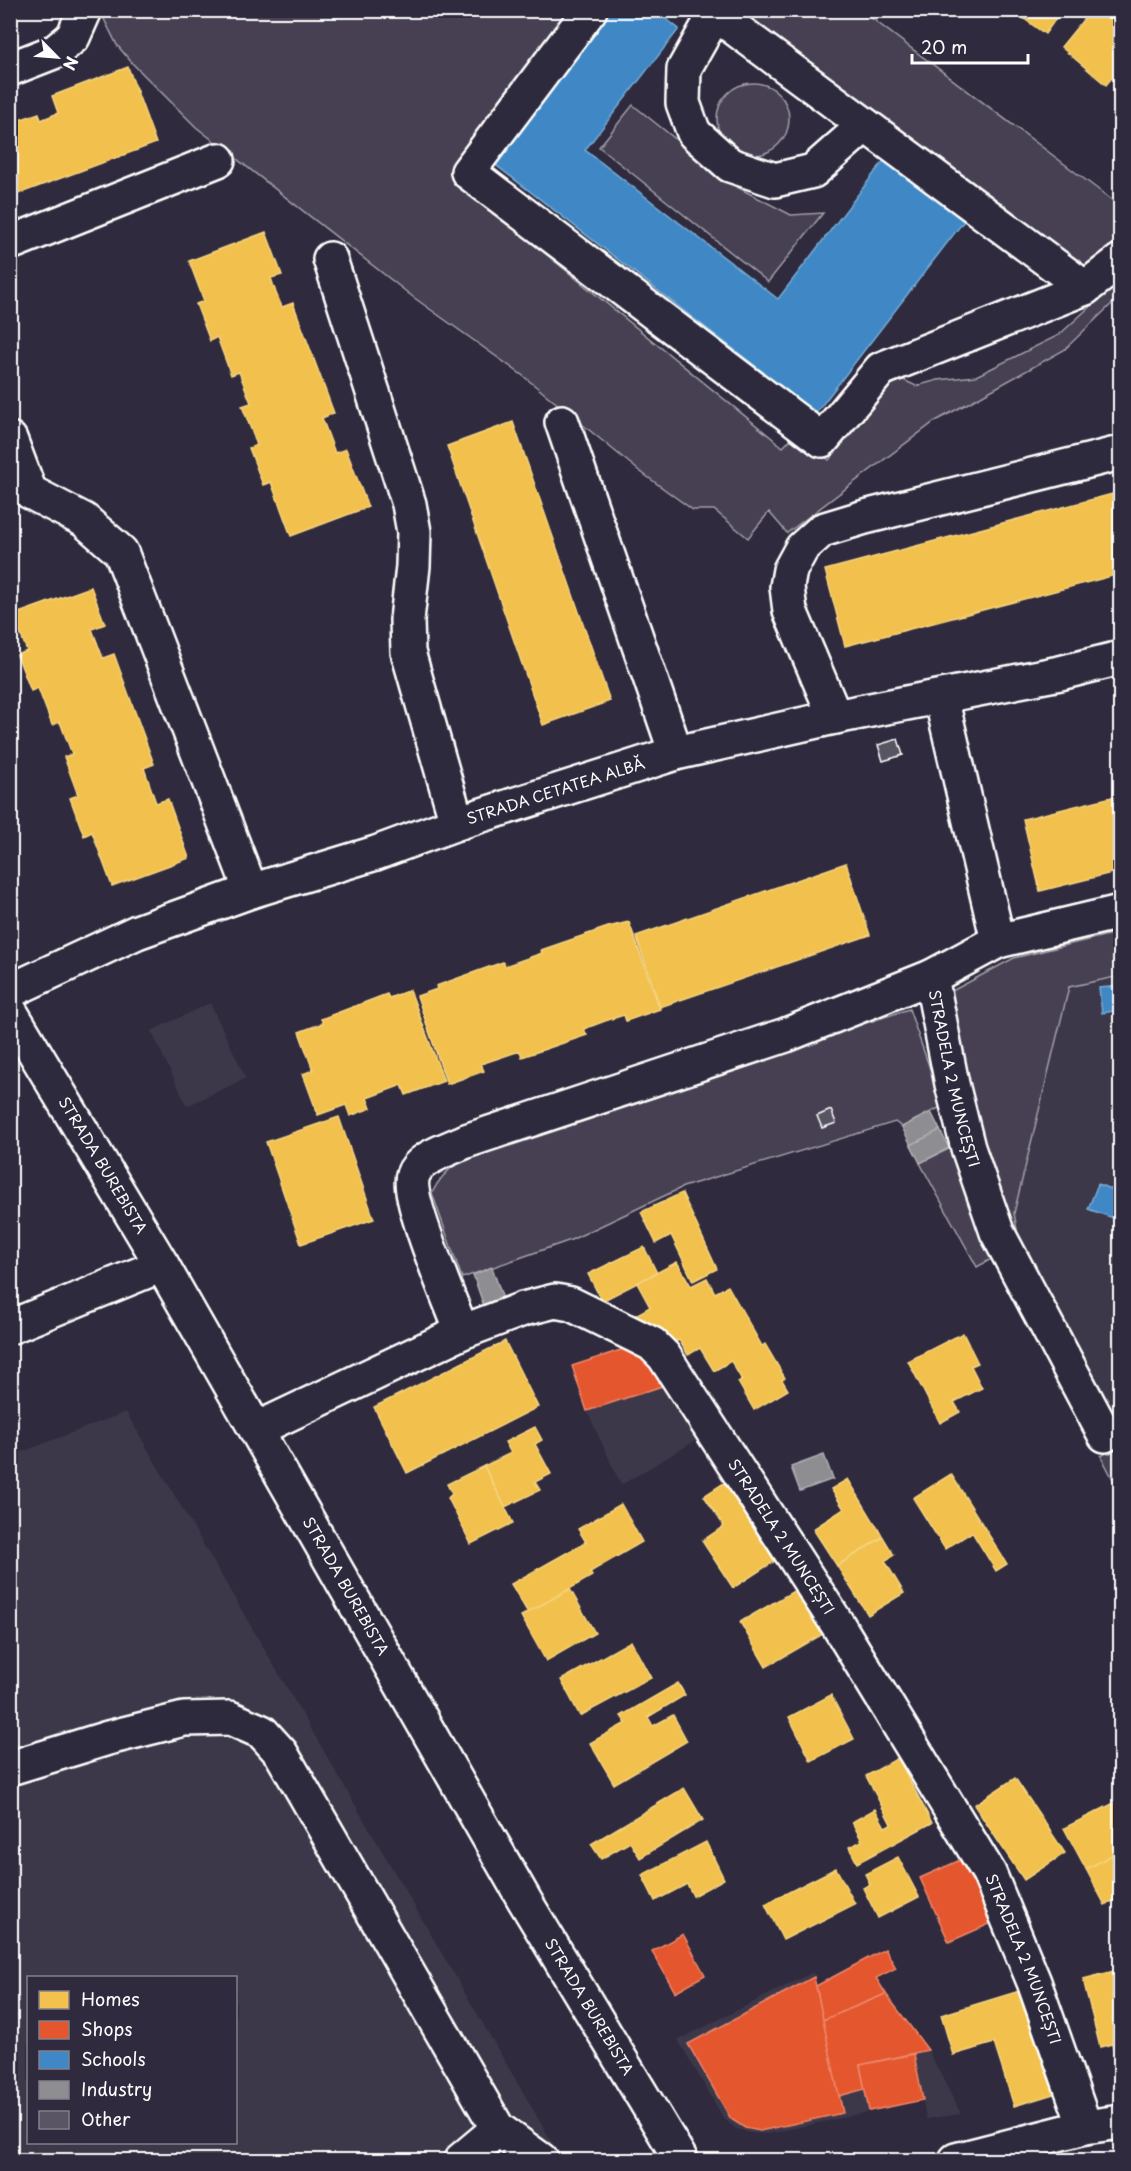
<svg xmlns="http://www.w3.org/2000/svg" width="1131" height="2171" font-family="'Playpen Sans',sans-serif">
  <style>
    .built { fill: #3c3749; fill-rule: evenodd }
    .green { fill: #464152; stroke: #a2a0a8; stroke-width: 1.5 }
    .homes { fill: #f2c14e; stroke: #f6d483; stroke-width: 1.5 }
    .shops { fill: #e4572e; stroke: #ec896d; stroke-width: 1.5 }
    .schools { fill: #3f88c5; stroke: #79acd6; stroke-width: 1.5 }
    .industry { fill: #8d8d92; stroke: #afafb3; stroke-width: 1.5 }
    .building { fill: #595564; stroke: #fff; stroke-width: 1.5 }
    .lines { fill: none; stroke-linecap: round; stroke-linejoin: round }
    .minor-casing { stroke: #fff; stroke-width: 38 }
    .major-casing { stroke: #fff; stroke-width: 38 }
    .minor { stroke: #2f2a3d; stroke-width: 33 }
    .major { stroke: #2f2a3d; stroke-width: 33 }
    .labels { text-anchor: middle; stroke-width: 6; stroke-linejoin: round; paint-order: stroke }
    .street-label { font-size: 15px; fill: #fff; stroke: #2f2a3d }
  </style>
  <rect width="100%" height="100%" fill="#2f2a3d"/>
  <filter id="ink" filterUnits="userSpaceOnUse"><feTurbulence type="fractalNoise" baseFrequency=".0167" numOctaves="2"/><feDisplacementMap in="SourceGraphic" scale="12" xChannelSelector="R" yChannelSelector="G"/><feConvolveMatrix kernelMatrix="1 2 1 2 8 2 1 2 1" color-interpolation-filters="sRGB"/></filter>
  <g filter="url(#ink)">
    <!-- built -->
    <g class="built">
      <polygon points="1120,976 1120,1439 1021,1252 1014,1214 1069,986"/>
      <polygon points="210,1003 246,1078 187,1106 151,1031"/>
      <polygon points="639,1344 700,1438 621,1485 587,1411 572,1366"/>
      <path d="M126 1412 559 2154 553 2160H11V1456ZM28 1978H236V2142H28Z"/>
      <polygon points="813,1972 823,2020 886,1994 928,2050 961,2114 926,2119 923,2100 768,2134 749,2133 735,2128 724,2119 678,2040"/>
    </g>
    <!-- green -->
    <g class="green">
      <polygon points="105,10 580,11 455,180 783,447 795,435 829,460 895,376 916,386 938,380 976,376 1059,335 1120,279 1120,296 1064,350 934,422 787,533 769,512 748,538 714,510 693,510 638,470 522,375 413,297 196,127 133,64 117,45 102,15"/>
      <polygon points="730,11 862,11 1120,206 1120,247 1082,269"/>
      <circle cx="753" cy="119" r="36"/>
      <polygon points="633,105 733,185 791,215 823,213 768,282 599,147"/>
      <polygon points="1120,932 1120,976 1069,987 1014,1213 1021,1252 976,1142 952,991 1014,958"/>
      <path d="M909 1009 943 1106 902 1127 895 1122 683 1187 571 1240 462 1278 432 1193C446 1163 472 1155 500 1143Z"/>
      <polygon points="959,1144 997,1256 977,1267 920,1163"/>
      <polygon points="1120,1445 1120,1493 1101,1456"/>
    </g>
    <!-- homes -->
    <g class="homes">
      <polygon points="1012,10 1062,10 1045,34"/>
      <polygon points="1091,10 1120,12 1120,68 1106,85 1061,47"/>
      <polygon points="128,67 156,143 10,197 10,123 39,113 41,120 58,113 52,96"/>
      <polygon points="266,232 282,275 271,278 276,293 282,307 293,303 334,413 322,418 335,453 346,449 368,507 291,536 271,482 263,485 249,448 257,445 242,406 251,403 239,372 231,375 217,337 210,341 196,304 204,301 189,261"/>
      <polygon points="513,422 610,701 543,725 447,446"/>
      <polygon points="1120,492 1120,574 845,646 825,570"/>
      <polygon points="91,587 105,624 92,629 103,658 114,654 154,764 144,768 156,803 168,799 189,858 112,886 92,832 84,836 70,798 78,795 64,757 72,754 60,722 52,725 38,688 31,691 17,655 27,651 13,615"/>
      <polygon points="1120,795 1120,871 1040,891 1023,819"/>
      <polygon points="846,863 870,935 660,1007 636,936"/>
      <polygon points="629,922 660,1009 626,1021 624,1015 605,1021 584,1029 587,1035 522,1057 520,1051 481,1064 484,1071 447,1084 417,996 437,989 436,986 503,962 505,966 542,953 541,950 608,927"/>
      <polygon points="410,990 444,1081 406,1095 402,1085 367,1098 371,1108 350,1116 346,1105 318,1115 303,1074 313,1070 299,1032 323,1023 321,1019 387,994 389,998"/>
      <polygon points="339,1117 374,1219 301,1244 266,1142"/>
      <polygon points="682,1193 717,1269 693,1281 671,1235 656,1243 641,1212"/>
      <polygon points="644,1247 657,1273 602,1301 588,1274"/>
      <polygon points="677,1262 691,1286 707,1278 715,1293 728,1286 762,1346 765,1344 785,1378 782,1380 788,1390 754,1410 738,1382 742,1380 731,1361 714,1371 700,1348 688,1355 679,1340 670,1345 632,1317 650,1307 637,1283"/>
      <polygon points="963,1333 978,1363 971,1366 982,1388 954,1402 960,1412 940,1423 908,1361"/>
      <polygon points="505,1341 538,1407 407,1473 374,1407"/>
      <polygon points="535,1427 542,1440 535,1444 551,1474 535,1482 540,1490 505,1507 484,1466 511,1453 505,1442"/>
      <polygon points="484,1466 513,1523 471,1544 448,1498 452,1494 447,1484"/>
      <polygon points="951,1474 1007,1564 996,1571 972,1532 945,1549 913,1498"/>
      <polygon points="730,1479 781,1557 733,1588 702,1541 724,1526 704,1496"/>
      <polygon points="848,1479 883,1537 837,1566 813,1529 844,1509 831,1489"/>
      <polygon points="621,1504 642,1542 590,1572 592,1576 528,1613 511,1584 586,1542 578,1529"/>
      <polygon points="883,1537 894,1555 885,1561 904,1593 868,1615 837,1566"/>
      <polygon points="570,1589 595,1633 546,1661 521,1616"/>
      <polygon points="797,1589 823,1634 766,1667 740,1622"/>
      <polygon points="631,1641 651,1678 580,1716 561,1680"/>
      <polygon points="678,1683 685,1695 648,1717 653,1726 673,1715 687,1741 614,1784 590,1743 626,1723 621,1716"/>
      <polygon points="831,1695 854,1739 811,1761 789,1717"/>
      <polygon points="898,1758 932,1823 857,1863 849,1847 862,1841 852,1822 875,1809 885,1827 891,1824 866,1776"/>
      <polygon points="1015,1778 1065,1853 1024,1880 974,1805"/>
      <polygon points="684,1788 703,1820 640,1858 630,1842 601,1859 591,1844"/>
      <polygon points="1116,1802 1120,1812 1120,1851 1086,1869 1064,1828"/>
      <polygon points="706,1842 724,1879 693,1896 687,1884 655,1901 642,1875"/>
      <polygon points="1120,1851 1120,1897 1105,1905 1086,1869"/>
      <polygon points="898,1857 919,1897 878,1918 863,1888 870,1884 865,1874"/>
      <polygon points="836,1868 855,1904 783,1940 765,1904"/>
      <polygon points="1118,1970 1120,1978 1120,2072 1112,2044 1100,2047 1083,1979"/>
      <polygon points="1026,1989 1057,2093 1014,2106 994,2043 953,2055 941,2015"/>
    </g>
    <!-- shops -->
    <g class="shops">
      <polygon points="639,1344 668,1384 587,1411 572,1366"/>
      <polygon points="967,1857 996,1921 949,1942 920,1878"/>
      <polygon points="683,1934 705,1975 675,1992 652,1951"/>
      <polygon points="885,1949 896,1968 876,1978 886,1994 823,2020 816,1986"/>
      <polygon points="814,1977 843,2113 760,2131 745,2128 731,2119 688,2044"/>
      <polygon points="886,1994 928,2050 860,2065 865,2089 839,2096 823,2020"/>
      <polygon points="914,2054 923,2100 869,2111 860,2065"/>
    </g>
    <!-- schools -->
    <g class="schools">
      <polygon points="603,10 655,10 679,29 585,150 778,299 885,159 964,221 816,413 488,159"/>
      <polygon points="1120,986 1120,1010 1102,1013 1099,988"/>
      <polygon points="1098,1184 1120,1193 1119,1220 1088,1209"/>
    </g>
    <!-- industry -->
    <g class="industry">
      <polygon points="931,1112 940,1130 911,1145 902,1127"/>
      <polygon points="940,1130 949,1148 920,1163 911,1145"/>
      <polygon points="492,1267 503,1299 484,1306 473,1275"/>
      <polygon points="824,1455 833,1479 800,1491 791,1467"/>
    </g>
    <!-- building -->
    <g class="building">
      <polygon points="898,739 903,755 883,761 878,745"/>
      <polygon points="831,1110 836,1123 822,1128 817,1116"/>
    </g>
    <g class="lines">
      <defs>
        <g id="minor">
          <polyline points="590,10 468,172 822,440 881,369 1085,288"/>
          <polyline points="710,10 1085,288 1120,261"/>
          <polyline points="715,14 684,69 683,103 694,133 730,165 775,180 813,171 865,125"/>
          <polyline points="10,69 56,51 73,37 85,10"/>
          <polyline points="10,243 218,160"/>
          <polyline points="330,259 409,504 414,532 413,566 407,620 408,652 457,823"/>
          <polyline points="562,422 676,753"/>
          <polyline points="10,439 30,492 84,520 121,552 251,891"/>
          <polyline points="835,717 790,611 787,587 790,570 802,548 822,530 865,517 1120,453"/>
          <polyline points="998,941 1120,912"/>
          <path id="s1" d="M931 977 952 1084 968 1148 997 1232 1105 1435"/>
          <path id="s2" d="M10 991 137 932 251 891 376 853 457 823 676 753 835 717 1060 673 1120 658"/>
          <polyline points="10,1327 162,1265"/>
          <path d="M462 1332C452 1305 405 1197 413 1175 419 1157 450 1149 466 1141L786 1035 931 977 998 941 941 697"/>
          <path id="s3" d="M257 1429 462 1332 523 1309 555 1301 571 1304 636 1336 652 1344 664 1356 838 1625 989 1873 1034 1982 1085 2127"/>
          <polyline points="10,1768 108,1738 184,1719 230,1718 262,1732 281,1753 498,2129 541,2160"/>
          <polyline points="461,2160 498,2129"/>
        </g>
        <g id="major">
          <path id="s4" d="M10 1011 162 1265 525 1901 681 2160"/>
          <polyline points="956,2160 1085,2127 1120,2122"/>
        </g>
      </defs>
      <!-- minor casing -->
      <use href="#minor" class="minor-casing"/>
      <!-- major casing -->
      <use href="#major" class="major-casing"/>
      <!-- minor -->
      <use href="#minor" class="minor"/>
      <!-- major -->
      <use href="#major" class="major"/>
    </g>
  </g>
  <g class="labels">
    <!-- street labels -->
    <g class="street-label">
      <text dy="5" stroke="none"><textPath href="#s2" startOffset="582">STRADA CETATEA ALBĂ</textPath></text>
      <text dy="5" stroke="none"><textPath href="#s1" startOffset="104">STRADELA 2 MUNCEȘTI</textPath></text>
      <text dy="5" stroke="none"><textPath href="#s4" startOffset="180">STRADA BUREBISTA</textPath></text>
      <text dy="5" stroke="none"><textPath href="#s3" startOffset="664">STRADELA 2 MUNCEȘTI</textPath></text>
      <text dy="5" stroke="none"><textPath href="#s4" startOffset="666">STRADA BUREBISTA</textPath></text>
      <text dy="5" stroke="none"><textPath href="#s3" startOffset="1152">STRADELA 2 MUNCEȘTI</textPath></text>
      <text dy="5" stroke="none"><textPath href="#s4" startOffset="1152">STRADA BUREBISTA</textPath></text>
    </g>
  </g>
  <!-- margin -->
  <rect width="1131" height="2171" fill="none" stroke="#2f2a3d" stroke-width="36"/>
  <rect x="18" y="18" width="1095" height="2135" fill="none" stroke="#fff" stroke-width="2" filter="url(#ink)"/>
  <!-- legend -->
  <rect x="27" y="1976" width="210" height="168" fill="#2f2a3d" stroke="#827f8b" stroke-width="1.5"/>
  <rect x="39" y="1991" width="30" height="18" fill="#f2c14e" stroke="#827f8b" stroke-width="1.5"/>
  <text x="81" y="2006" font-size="18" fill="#ffffff">Homes</text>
  <rect x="39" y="2021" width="30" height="18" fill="#e4572e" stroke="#827f8b" stroke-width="1.5"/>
  <text x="81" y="2036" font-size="18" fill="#ffffff">Shops</text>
  <rect x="39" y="2051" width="30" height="18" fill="#3f88c5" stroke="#827f8b" stroke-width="1.5"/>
  <text x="81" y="2066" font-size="18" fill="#ffffff">Schools</text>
  <rect x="39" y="2081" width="30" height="18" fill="#8d8d92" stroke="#827f8b" stroke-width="1.5"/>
  <text x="81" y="2096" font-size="18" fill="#ffffff">Industry</text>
  <rect x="39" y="2111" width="30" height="18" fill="#595564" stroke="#827f8b" stroke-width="1.5"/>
  <text x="81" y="2126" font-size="18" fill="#ffffff">Other</text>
  <!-- north arrow -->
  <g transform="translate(57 57) rotate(115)" stroke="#2f2a3d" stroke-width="4.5" paint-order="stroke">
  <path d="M0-4.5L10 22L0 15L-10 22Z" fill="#ffffff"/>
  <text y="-9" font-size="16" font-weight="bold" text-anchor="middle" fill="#ffffff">N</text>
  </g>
  <!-- scale -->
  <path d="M912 54v9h116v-9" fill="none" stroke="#ffffff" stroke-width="3"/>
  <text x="921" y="54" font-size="18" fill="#ffffff" stroke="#2f2a3d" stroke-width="4.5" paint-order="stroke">20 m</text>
</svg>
